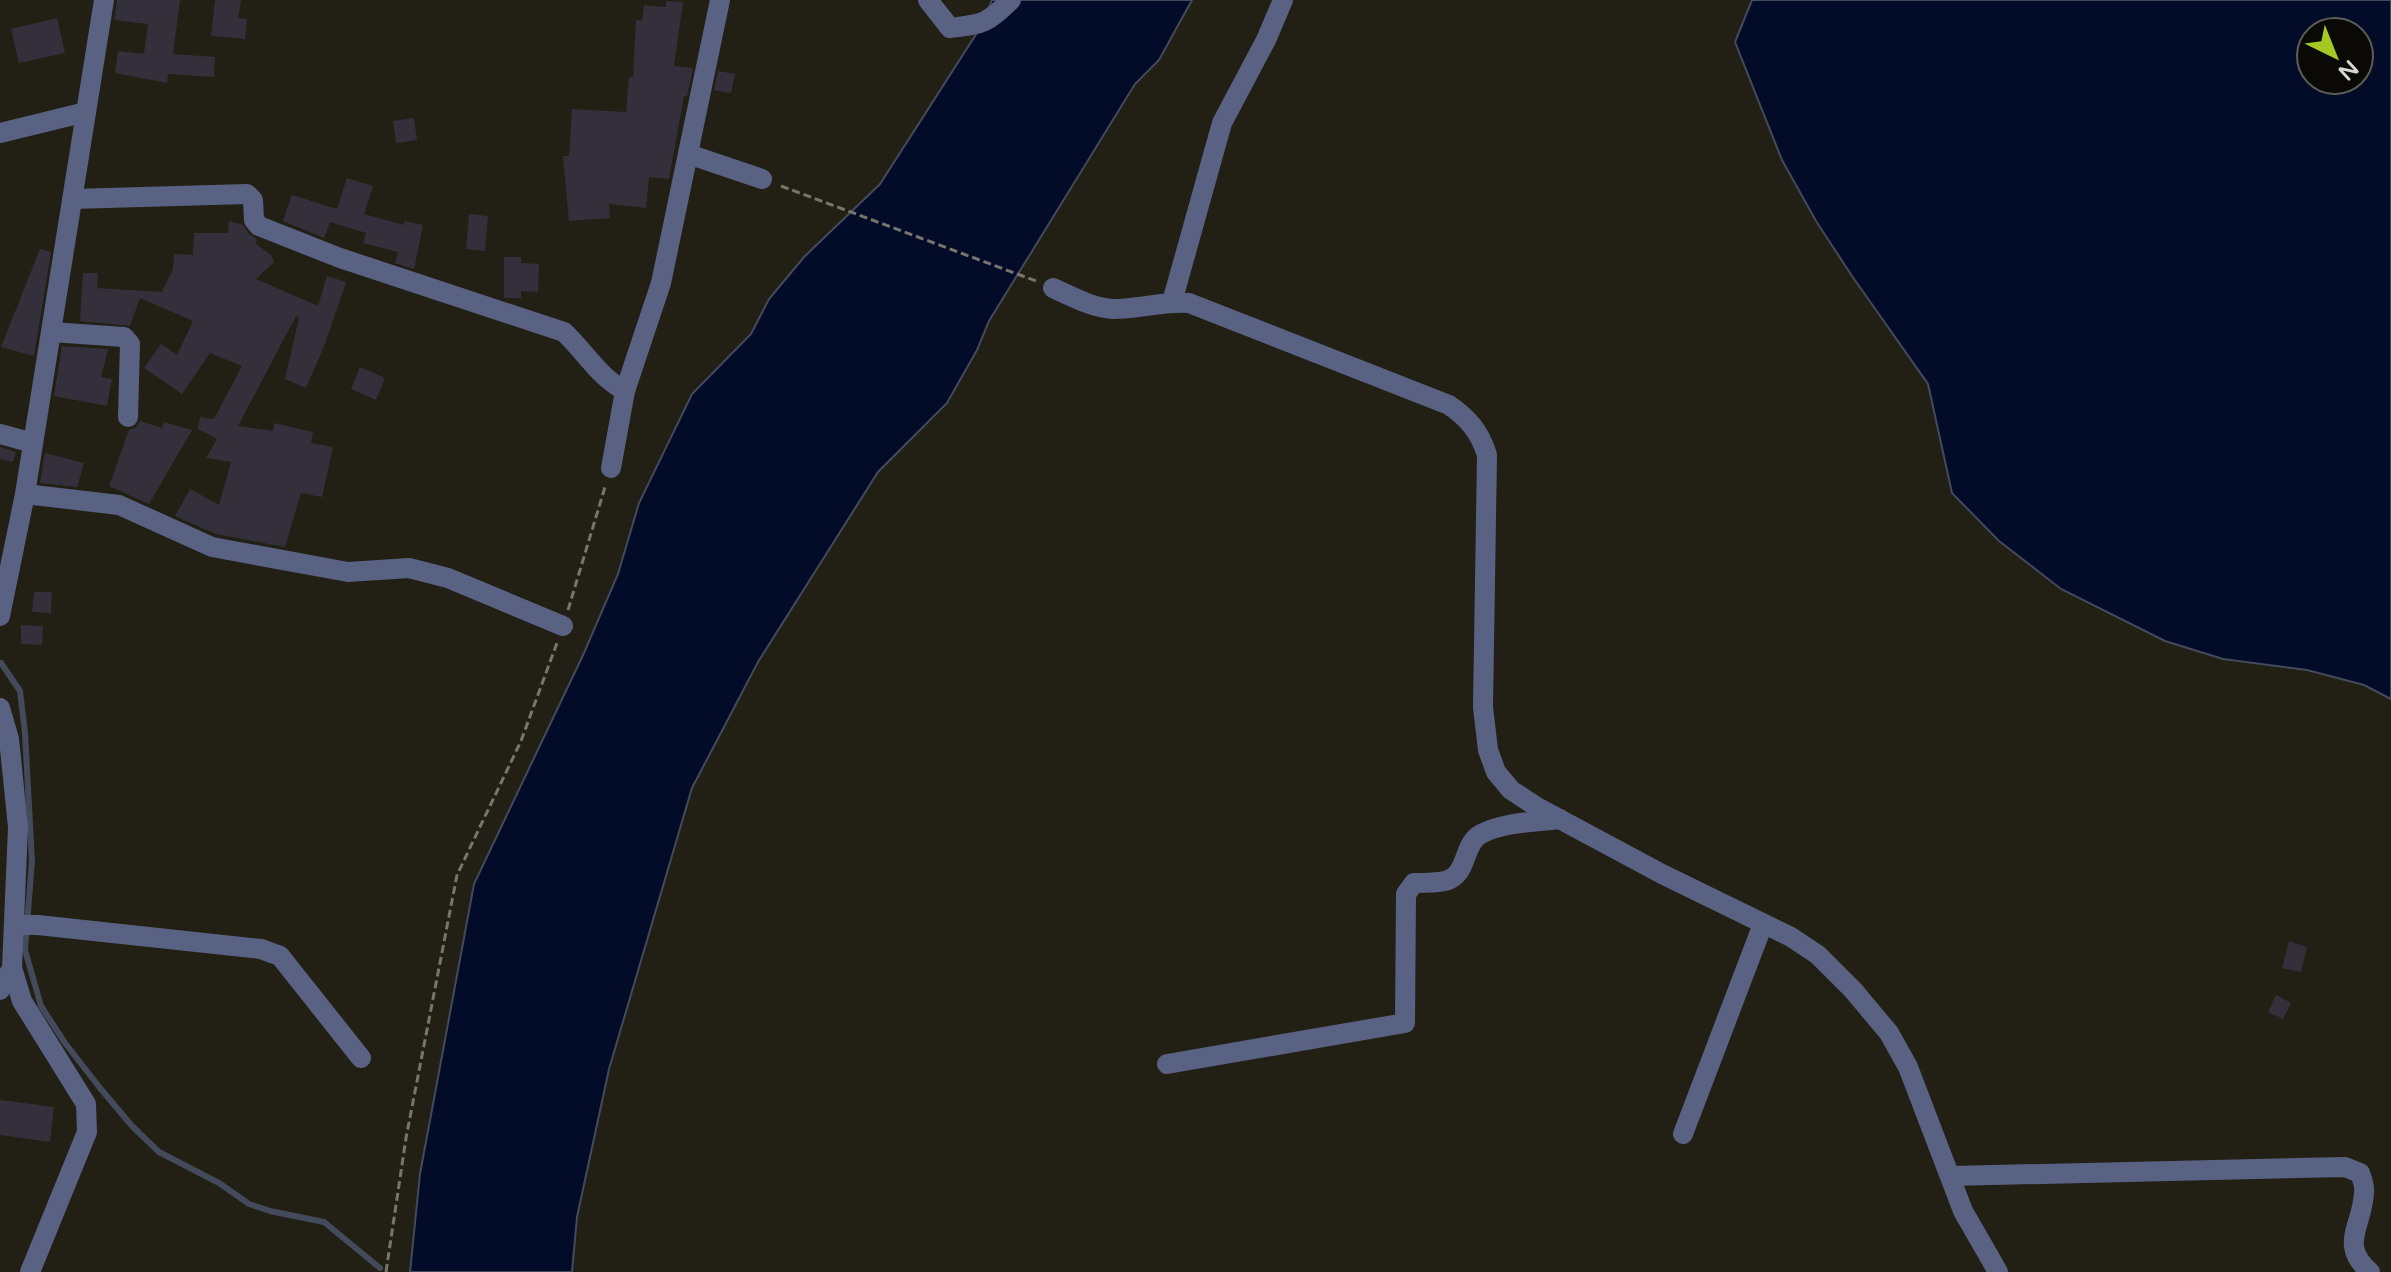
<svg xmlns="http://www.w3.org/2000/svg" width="2391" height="1272" font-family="'Varela Round',sans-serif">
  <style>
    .water { fill: #020c29; stroke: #434a5b; stroke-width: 2; fill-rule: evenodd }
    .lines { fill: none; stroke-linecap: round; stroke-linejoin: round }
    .stream { stroke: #434a5b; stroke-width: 6 }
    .building { fill: #34303b }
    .path { stroke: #78766c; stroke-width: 3; stroke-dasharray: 8 4; stroke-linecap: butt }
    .minor { stroke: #5a6284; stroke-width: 20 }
  </style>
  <rect width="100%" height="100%" fill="#221f14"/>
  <!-- water -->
  <g class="water">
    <polygon points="992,0 1192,0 1159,60 1135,84 989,321 977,350 947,403 878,472 758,662 692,788 609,1069 577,1217 572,1272 410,1272 420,1174 474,884 584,653 618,574 639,503 692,394 751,334 769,299 804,257 880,184 982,25"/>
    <path d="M1752 0H2391V699L2364 685 2307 670 2223 659 2165 641 2061 589 1999 541 1952 493 1928 384 1852 276 1816 221 1782 160 1735 42ZM2359 32V80H2311V32Z"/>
  </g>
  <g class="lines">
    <!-- stream -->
    <polyline class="stream" points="1,663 20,691 25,733 32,861 25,950 41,1006 65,1043 100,1088 132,1126 159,1152 219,1183 249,1204 270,1211 324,1222 380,1268"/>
  </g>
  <!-- building -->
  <g class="building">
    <polygon points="117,0 180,0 173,54 215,57 214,77 168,74 167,83 115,73 118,51 144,54 148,24 114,20"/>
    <polygon points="215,0 241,0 238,18 247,19 245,39 211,36"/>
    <polygon points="666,1 683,2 674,66 693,68 687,96 684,96 669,179 649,177 646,208 609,204 610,218 569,221 563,156 569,156 572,109 626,112 629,77 633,77 636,20 642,21 644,5 666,7"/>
    <polygon points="57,18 65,53 19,63 11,29"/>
    <polygon points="718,71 735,74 731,93 714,90"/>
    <polygon points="414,118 417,140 396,143 393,121"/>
    <polygon points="347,178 373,186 364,214 404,225 404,221 423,225 414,269 395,263 398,252 363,243 366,233 330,222 324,238 283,221 292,195 337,209"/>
    <polygon points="469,214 488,216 485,251 466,249"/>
    <polygon points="229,221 243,225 249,234 257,239 256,244 271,255 274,262 256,279 318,306 327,276 346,282 325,344 306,388 285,379 299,318 296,316 238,426 273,431 274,423 313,432 311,443 333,447 322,497 301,493 285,547 216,534 175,516 190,489 219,505 231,462 206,458 217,439 198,429 200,417 214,419 242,366 210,353 182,394 144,368 161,344 177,355 193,321 140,298 130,326 80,321 83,273 98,273 97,288 162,292 173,269 174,254 193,255 194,233 228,233"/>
    <polygon points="40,249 51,252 34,356 1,347"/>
    <polygon points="504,257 521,257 521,263 539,264 538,292 521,291 521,298 504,298"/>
    <polygon points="62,346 108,349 101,377 112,379 107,406 54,396"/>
    <polygon points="360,367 385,378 376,400 351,389"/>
    <polygon points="140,421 162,428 164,422 192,430 149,504 109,486 129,430 135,428"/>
    <polygon points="0,447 16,452 13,462 0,459"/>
    <polygon points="45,453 84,463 77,487 40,483"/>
    <polygon points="34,592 52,592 51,613 32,612"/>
    <polygon points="21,625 43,626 42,645 21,644"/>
    <polygon points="2289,941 2307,947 2301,972 2282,968"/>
    <polygon points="2276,995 2291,1003 2283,1019 2268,1012"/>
    <polygon points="0,1100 54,1107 50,1142 0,1135"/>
  </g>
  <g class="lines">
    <!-- path -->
    <g class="path">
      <polyline points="781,186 1036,281"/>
      <polyline points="568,610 605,487"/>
      <polyline points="386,1272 406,1138 457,875 521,741 557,643"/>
    </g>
    <!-- minor -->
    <g class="minor">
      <path d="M928 0 950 28C984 24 986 24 1011 0"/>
      <polyline points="0,133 86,112"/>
      <polyline points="688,154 762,179"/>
      <path d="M72 199 247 194 253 200 254 220 259 226 340 258 564 332C586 353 598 376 625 391"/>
      <path d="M1053 288C1071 296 1092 308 1113 309 1139 309 1163 301 1189 303L1449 405C1468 418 1480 432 1487 455L1483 707 1488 750 1496 772 1511 790 1537 807 1662 874 1791 937 1818 955 1853 990 1889 1033 1908 1067 1963 1211 1998 1272"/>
      <polyline points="1172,302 1222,123 1266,40 1283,0"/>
      <polyline points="51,332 124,337 130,344 128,417"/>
      <polyline points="0,434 33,443"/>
      <polyline points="611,468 625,391 661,283 720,0"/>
      <polyline points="25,494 119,505 212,547 348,572 409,568 448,578 563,626"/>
      <polyline points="0,616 25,494 104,0"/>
      <polyline points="0,708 9,739 18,827 12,968 22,1001 86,1104 87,1132 30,1272"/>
      <polyline points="14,925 38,925 261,949 280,956 361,1058"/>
      <polyline points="0,990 12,968"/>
      <path d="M1167 1064 1405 1023 1406 894 1414 883C1424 883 1436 883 1445 881 1469 875 1462 844 1481 834 1504 822 1535 822 1560 819"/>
      <polyline points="1683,1134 1763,924"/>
      <path d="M1951 1176 2345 1167 2360 1173C2362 1179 2365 1186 2364 1192 2363 1226 2338 1244 2370 1272"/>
    </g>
  </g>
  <!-- north arrow -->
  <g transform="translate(2335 56) rotate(137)"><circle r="38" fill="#0a0905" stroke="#5d5c57" stroke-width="2"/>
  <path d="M0-6L14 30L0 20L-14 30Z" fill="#a5c822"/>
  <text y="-12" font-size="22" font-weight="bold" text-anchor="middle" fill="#dad9d1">N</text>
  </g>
</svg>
